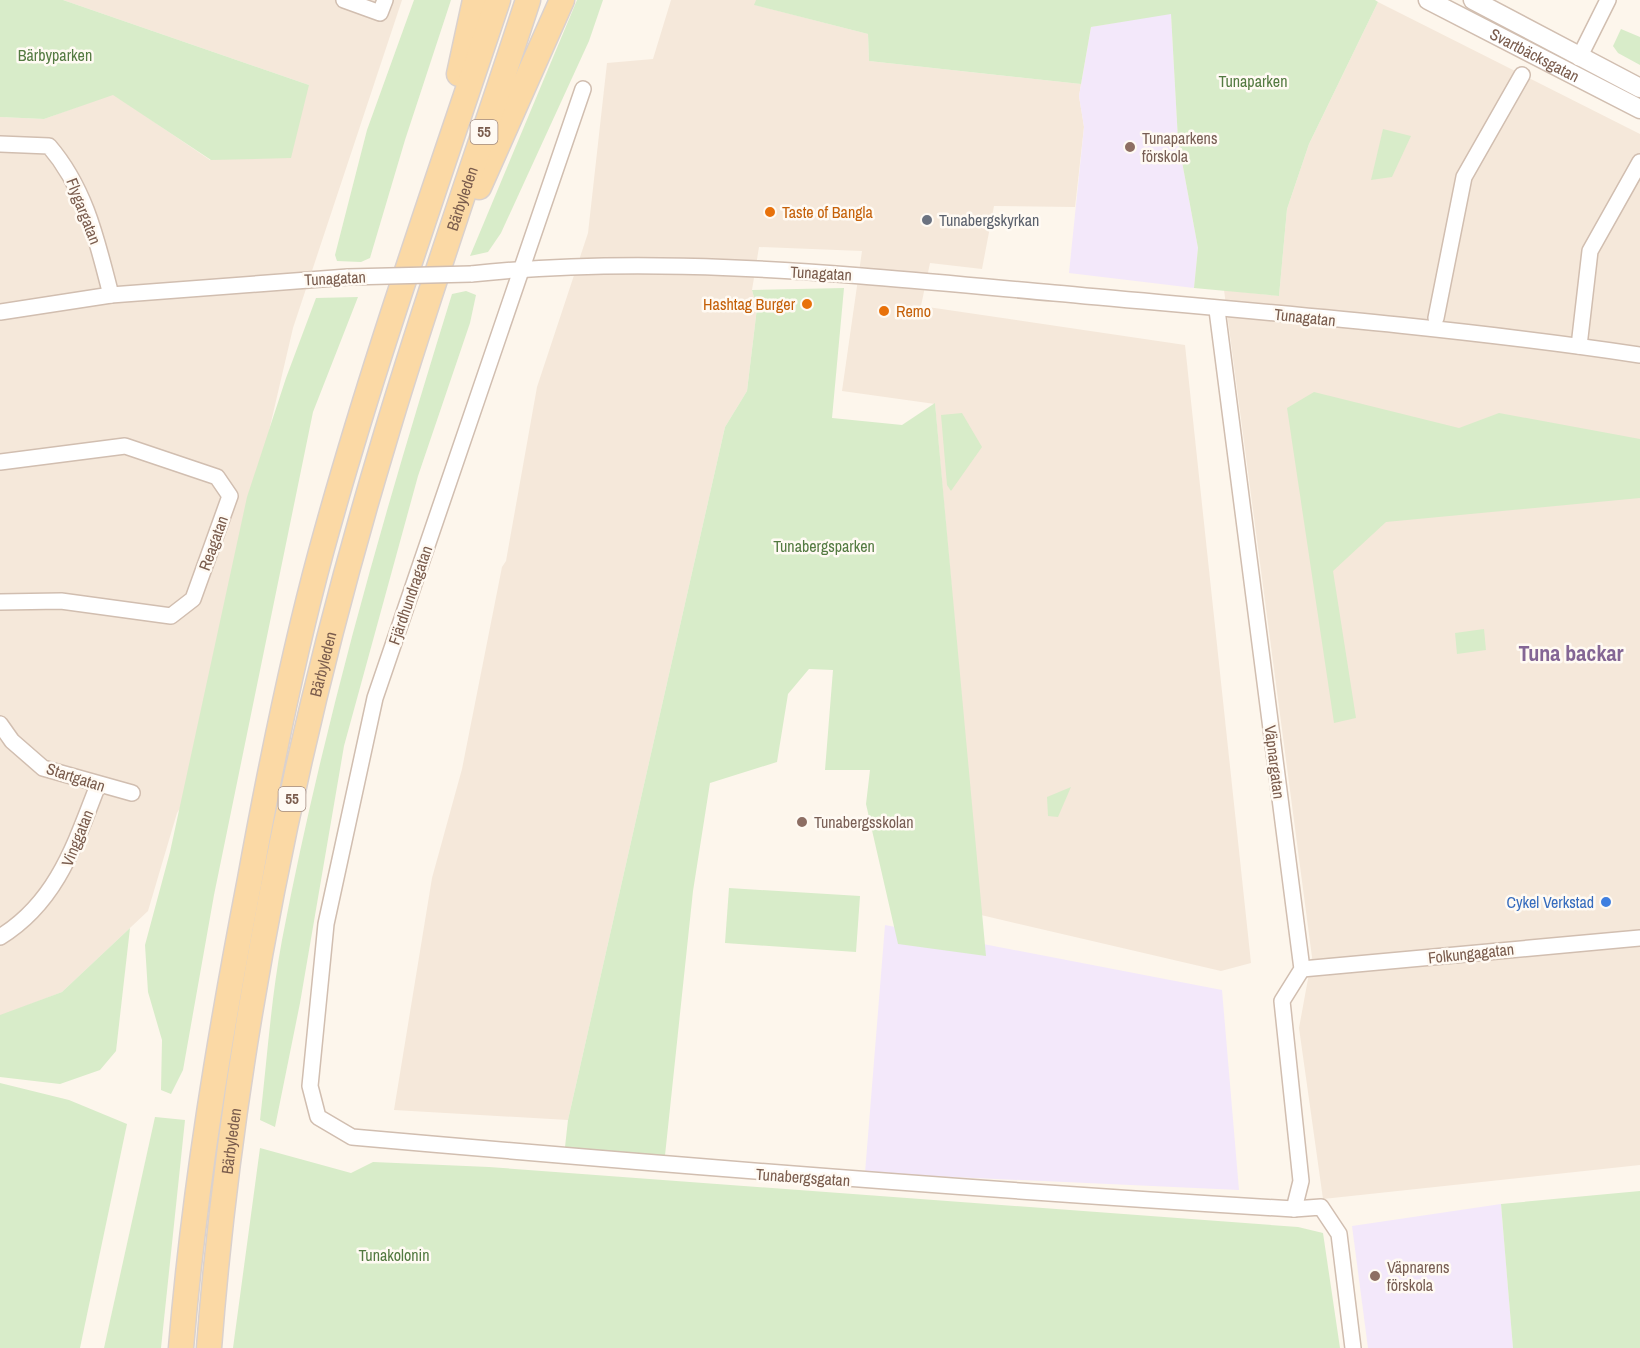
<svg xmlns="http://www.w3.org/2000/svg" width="1640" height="1348" font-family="'Archivo Narrow',sans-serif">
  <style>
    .residential { fill: #f5e8da }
    .education { fill: #f3e8fa }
    .green { fill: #d8ecc9 }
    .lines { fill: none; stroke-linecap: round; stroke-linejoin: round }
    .minor-casing { stroke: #d1beb0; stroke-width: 18 }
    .tertiary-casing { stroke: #d1beb0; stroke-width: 21 }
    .primary-casing { stroke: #dad1cd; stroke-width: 27 }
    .minor { stroke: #fff; stroke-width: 15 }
    .tertiary { stroke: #fff; stroke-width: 18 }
    .primary { stroke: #fbd9a5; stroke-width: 24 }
    .minor-bridge-casing { stroke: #d1beb0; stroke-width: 18; stroke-linecap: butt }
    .minor-bridge { stroke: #fff; stroke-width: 15 }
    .education-dot { fill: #8d6e63; stroke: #fffaf3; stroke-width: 2 }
    .food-dot { fill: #e8710a; stroke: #fffaf3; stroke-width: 2 }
    .worship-dot { fill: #6b7280; stroke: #fffaf3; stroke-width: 2 }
    .shop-dot { fill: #3f7fe0; stroke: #fffaf3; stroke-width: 2 }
    .labels { text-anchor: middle; stroke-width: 5; stroke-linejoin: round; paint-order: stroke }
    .shield { fill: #fffaf3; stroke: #a28b7f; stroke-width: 1.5 }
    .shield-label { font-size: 15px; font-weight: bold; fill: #7a5c4d }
    .park-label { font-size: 16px; fill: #537a41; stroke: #fffaf3 }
    .street-label { font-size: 16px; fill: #7a5c4d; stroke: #fffaf3 }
    .education-label { font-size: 16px; fill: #785e54; stroke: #fffaf3; text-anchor: start }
    .food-label { font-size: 16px; fill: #c56008; stroke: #fffaf3; text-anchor: start }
    .worship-label { font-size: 16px; fill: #5b616d; stroke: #fffaf3; text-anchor: start }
    .shop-label { font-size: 16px; fill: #366cbe; stroke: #fffaf3; text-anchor: end }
    .district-label { font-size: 22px; font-weight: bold; fill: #846695; stroke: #fffaf3 }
  </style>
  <rect width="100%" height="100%" fill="#fdf6ec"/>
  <!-- residential -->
  <g class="residential">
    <polygon points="63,0 402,0 293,328 254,495 199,779 177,813 148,911 62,992 0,1016 0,117 44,119 113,94 210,160 309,85"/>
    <polygon points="671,0 756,0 755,5 868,34 869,61 1081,84 1079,96 1084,127 1075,207 994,206 982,269 930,263 921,306 1185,345 1251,963 1221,971 981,915 935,404 842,391 862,251 759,247 752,290 757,308 747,391 725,427 568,1120 394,1110 432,878 462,769 502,567 506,561 537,387 588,233 607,63 653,59"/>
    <polygon points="1378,2 1640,134 1640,1165 1323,1199 1299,1028 1312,957 1224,290 1279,296 1287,209 1309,144"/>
  </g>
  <!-- education -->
  <g class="education">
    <polygon points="1171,13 1178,140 1198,248 1194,288 1069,273 1084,127 1079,96 1091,27"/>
    <polygon points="885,925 1222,990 1239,1190 865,1173"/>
    <polygon points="1501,1204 1513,1348 1368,1348 1352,1226"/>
  </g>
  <!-- green -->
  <g class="green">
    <polygon points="0,0 63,0 309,85 291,158 211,160 113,95 44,119 0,117"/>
    <polygon points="414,0 451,0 405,140 370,258 361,262 337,261 335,255 367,130"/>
    <polygon points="577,0 603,0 589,41 501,233 488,252 470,256"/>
    <polygon points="756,0 1375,0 1378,2 1309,144 1287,209 1279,296 1194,288 1198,248 1178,140 1171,14 1091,27 1081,84 869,61 868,34 754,5"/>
    <polygon points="1621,29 1640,37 1640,65 1618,53 1613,46"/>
    <polygon points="1383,129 1411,136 1392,177 1371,180"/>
    <polygon points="844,288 832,418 902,425 935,403 986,956 898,944 866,804 870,770 825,770 833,670 809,669 788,694 777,762 710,783 693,891 664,1165 564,1156 568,1120 725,427 747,391 757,308 752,290"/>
    <path d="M466 291 476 295 470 323 418 476 344 746 300 1003 275 1127 260 1120C267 1060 271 999 282 940 324 720 386 507 452 294Z"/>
    <polygon points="358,297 313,412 214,895 183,1070 171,1094 161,1090 162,1040 148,992 145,945 170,852 247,497 286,378 316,298"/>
    <polygon points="1314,392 1459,428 1499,413 1640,439 1640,498 1386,522 1333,571 1356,718 1334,723 1287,408"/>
    <polygon points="962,413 982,447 951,491 947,485 941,415"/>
    <polygon points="1484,629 1486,650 1457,654 1455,633"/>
    <polygon points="1071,787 1058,817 1048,816 1047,797"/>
    <polygon points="729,888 860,896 856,952 725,943"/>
    <polygon points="130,928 116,1051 100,1070 60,1084 0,1077 0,1015 62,992"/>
    <polygon points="0,1083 69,1100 127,1124 80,1348 0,1348"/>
    <polygon points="155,1117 185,1120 161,1348 104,1348"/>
    <polygon points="260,1148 351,1173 373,1162 489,1167 1298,1227 1323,1233 1340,1348 233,1348"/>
    <polygon points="1640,1191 1640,1348 1513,1348 1501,1204"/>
  </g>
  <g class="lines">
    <defs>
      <g id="minor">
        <polyline points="344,0 380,13 385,0"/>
        <polyline points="1579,58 1608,0"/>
        <path d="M583 89 375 698 326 924 310 1086 318 1117 352 1137C666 1165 979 1190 1294 1209L1321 1207 1339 1234 1353 1348"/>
        <path d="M0 144 49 146C86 189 97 241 111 295"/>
        <path d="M471 274C664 253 861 276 1054 293 1249 311 1446 326 1640 355"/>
        <polyline points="1217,310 1302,969 1282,1001 1301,1181 1294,1209"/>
        <polyline points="0,312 111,295 348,277"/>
        <polyline points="1436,318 1464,177 1522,75"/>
        <polyline points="1579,346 1590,251 1640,162"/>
        <polyline points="0,462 125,446 217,477 230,496 193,599 171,616 61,601 0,602"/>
        <polyline points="0,724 12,741 43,768 132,793"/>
        <path d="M0 937C57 902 75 844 98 785"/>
        <polyline points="1302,969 1640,938"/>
      </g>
      <g id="tertiary">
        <path id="s1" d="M1428 0 1640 109"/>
        <polyline points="1473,0 1640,88"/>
      </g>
      <g id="primary">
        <polyline points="459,74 475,0"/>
        <polyline points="479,187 562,0"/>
        <path d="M181 1348C194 1190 220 1034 250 879 270 769 292 659 321 552 372 365 437 183 498 0"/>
        <path id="s2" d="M209 1348C232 1046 296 734 383 445 427 295 480 148 528 0"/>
      </g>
    </defs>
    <!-- minor casing -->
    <use href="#minor" class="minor-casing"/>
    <!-- tertiary casing -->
    <use href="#tertiary" class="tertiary-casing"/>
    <!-- primary casing -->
    <use href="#primary" class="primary-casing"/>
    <!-- minor -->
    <use href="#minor" class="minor"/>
    <!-- tertiary -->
    <use href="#tertiary" class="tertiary"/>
    <!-- primary -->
    <use href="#primary" class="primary"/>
    <defs>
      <polyline id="minor-bridge" points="348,277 471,274"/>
    </defs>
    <!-- minor-bridge casing -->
    <use href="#minor-bridge" class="minor-bridge-casing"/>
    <!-- minor-bridge -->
    <use href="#minor-bridge" class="minor-bridge"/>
  </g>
  <!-- markers -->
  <g class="education-dot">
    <circle cx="1130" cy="147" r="6"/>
    <circle cx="802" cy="822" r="6"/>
    <circle cx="1375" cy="1276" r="6"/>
  </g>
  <g class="food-dot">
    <circle cx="770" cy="212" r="6"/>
    <circle cx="807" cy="304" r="6"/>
    <circle cx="884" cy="311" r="6"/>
  </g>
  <circle class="worship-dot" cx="927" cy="220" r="6"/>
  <circle class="shop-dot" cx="1606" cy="902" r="6"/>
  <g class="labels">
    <!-- shield labels -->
    <g class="shield">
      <rect x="470.5" y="120" width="27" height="24" rx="4.5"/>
      <rect x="278.5" y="787" width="27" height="24" rx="4.5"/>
    </g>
    <g class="shield-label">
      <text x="484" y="137">55</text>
      <text x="292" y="804">55</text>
    </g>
    <!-- park labels -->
    <g class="park-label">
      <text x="55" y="61">Bärbyparken</text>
      <text x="1253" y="87">Tunaparken</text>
      <text x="824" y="552">Tunabergsparken</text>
      <text x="394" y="1261">Tunakolonin</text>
    </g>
    <!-- street labels -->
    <g class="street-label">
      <text dy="6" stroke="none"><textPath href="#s1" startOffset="120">Svartbäcksgatan</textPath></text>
      <text dy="6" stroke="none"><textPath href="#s2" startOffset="1180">Bärbyleden</textPath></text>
      <text transform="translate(84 211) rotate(69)" y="6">Flygargatan</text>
      <text transform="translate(821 273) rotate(3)" y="6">Tunagatan</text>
      <text transform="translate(335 278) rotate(-3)" y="6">Tunagatan</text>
      <text transform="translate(1305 317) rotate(6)" y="6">Tunagatan</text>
      <text transform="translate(213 543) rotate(-70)" y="6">Reagatan</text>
      <text transform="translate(410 595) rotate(-71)" y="6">Fjärdhundragatan</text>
      <text dy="6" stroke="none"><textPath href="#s2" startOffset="694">Bärbyleden</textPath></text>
      <text transform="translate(1275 762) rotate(83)" y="6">Väpnargatan</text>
      <text transform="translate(76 777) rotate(18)" y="6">Startgatan</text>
      <text transform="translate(77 838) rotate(-68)" y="6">Vinggatan</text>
      <text transform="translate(1471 953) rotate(-6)" y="6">Folkungagatan</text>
      <text dy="6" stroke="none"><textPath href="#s2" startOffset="208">Bärbyleden</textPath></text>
      <text transform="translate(803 1177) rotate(4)" y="6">Tunabergsgatan</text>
    </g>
    <!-- education labels -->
    <g class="education-label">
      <text x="1142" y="144">Tunaparkens<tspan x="1142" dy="18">förskola</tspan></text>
      <text x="814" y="828">Tunabergsskolan</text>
      <text x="1387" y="1273">Väpnarens<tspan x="1387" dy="18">förskola</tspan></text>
    </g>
    <!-- food labels -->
    <g class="food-label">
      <text x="782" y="218">Taste of Bangla</text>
      <text x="795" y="310" text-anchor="end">Hashtag Burger</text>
      <text x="896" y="317">Remo</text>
    </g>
    <!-- worship labels -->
    <g class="worship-label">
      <text x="939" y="226">Tunabergskyrkan</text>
    </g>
    <!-- shop labels -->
    <g class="shop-label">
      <text x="1594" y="908">Cykel Verkstad</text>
    </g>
    <!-- district labels -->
    <g class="district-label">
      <text x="1571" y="661">Tuna backar</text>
    </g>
  </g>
</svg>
